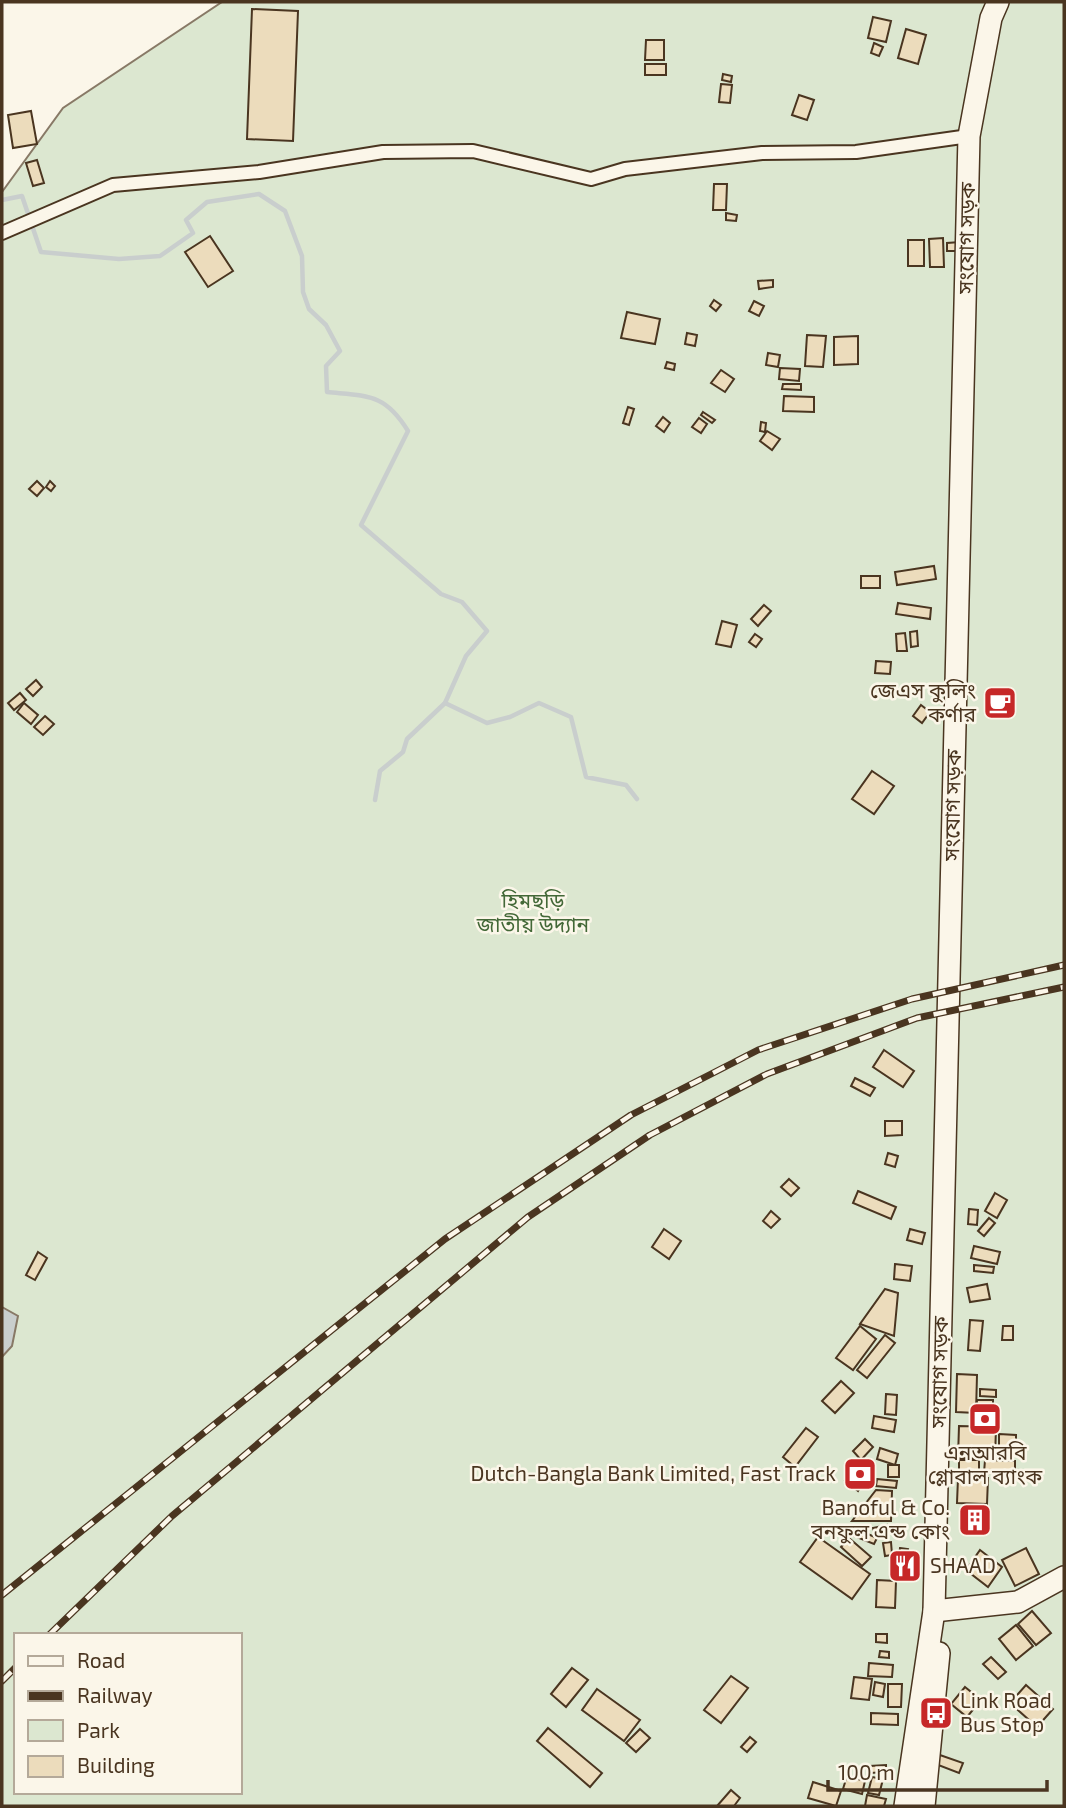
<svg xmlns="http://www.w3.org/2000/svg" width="1066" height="1808" font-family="'Exo 2','Noto Sans Bengali',sans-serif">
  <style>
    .green { fill: #dce7d0; stroke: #887966; stroke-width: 2; fill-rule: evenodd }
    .water { fill: #c9cecd; stroke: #887966; stroke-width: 2 }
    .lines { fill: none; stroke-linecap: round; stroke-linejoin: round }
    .stream { stroke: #c9cecd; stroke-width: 4.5 }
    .building { fill: #ecdcbc; stroke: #4a3520; stroke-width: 2 }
    .minor-casing { stroke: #4a3520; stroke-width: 16 }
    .trunk-casing { stroke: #4a3520; stroke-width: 24 }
    .minor { stroke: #fbf6e9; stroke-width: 12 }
    .trunk { stroke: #fbf6e9; stroke-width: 21 }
    .rail-casing { stroke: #4a3520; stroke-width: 7 }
    .rail { stroke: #fbf6e9; stroke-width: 4.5; stroke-dasharray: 13; stroke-linecap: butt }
    .labels { text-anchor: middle; stroke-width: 5; stroke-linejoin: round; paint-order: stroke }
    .street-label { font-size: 21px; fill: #4a3520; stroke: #fbf6e9 }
    .poi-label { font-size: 21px; fill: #4a3520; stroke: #fbf6e9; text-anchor: end }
    .park-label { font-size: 21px; fill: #436837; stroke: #fbf6e9 }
  </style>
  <rect width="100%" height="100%" fill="#fbf6e9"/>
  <!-- green -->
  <path class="green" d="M222 2H1064V1806H2V192L63 108ZM16 1635H240V1792H16Z"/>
  <!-- water -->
  <polygon class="water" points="2,1307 18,1316 12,1346 2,1357"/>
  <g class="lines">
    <!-- stream -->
    <g class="stream">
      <path d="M2 200 22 196 41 252 119 259 160 256 193 233 186 220 207 202 259 194 285 211 302 256 303 292 309 309 326 325 340 351 326 366 327 392C367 396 385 393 408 431L361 525 441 594 462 602 487 631 466 656 445 703 487 723 510 717 539 703 571 717 586 777 626 785 637 799"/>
      <polyline points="375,800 380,771 403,752 407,739 445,703"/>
    </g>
  </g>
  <!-- building -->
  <g class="building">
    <polygon points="252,9 298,11 293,141 247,139"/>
    <polygon points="873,17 891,21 886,42 868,38"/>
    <polygon points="906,29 926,35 918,64 898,58"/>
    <polygon points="646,40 664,40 664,60 645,60"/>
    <polygon points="874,43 883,47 879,56 871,53"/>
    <rect x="645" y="64" width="21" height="11"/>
    <polygon points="723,74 732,76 731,82 722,80"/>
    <polygon points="721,84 732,85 730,103 719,102"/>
    <polygon points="799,95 814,100 807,120 792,115"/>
    <polygon points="31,111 37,144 13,148 8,115"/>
    <polygon points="37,160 44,183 33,186 26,163"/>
    <polygon points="714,184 727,184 726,210 713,210"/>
    <polygon points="726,213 737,215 736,221 726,220"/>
    <polygon points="210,236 233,271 208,287 185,252"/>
    <polygon points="943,238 944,267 930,267 929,239"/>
    <rect x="908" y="240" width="16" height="26"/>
    <polygon points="960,242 960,251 947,251 947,243"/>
    <polygon points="773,280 773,287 759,289 758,281"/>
    <polygon points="714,300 721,305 716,311 710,306"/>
    <polygon points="754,301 764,306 759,316 749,311"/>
    <polygon points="627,312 660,319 655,344 621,338"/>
    <polygon points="687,333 697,335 695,346 685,344"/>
    <polygon points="807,335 826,336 823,367 805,366"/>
    <polygon points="858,336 858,364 834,365 834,337"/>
    <polygon points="768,353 780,355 778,367 766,365"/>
    <polygon points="667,362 675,364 674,370 665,368"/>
    <polygon points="780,368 800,369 799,381 779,379"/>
    <polygon points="721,370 734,379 725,392 711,383"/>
    <polygon points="783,384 801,384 801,390 782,389"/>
    <polygon points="784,396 814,397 814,412 783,411"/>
    <polygon points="628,407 634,409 629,425 623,423"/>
    <polygon points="703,412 715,420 712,423 701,415"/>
    <polygon points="663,417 670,423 664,432 656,426"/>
    <polygon points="699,418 707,424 701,433 692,427"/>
    <polygon points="761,422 766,423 765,432 760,431"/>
    <polygon points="767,431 780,439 772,450 760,441"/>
    <polygon points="37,481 44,488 37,496 29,489"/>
    <polygon points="50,481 55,486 51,491 46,487"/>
    <polygon points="934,566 936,579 897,585 895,572"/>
    <rect x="861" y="576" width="19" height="12"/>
    <polygon points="898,603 931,608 930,619 896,614"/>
    <polygon points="764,605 771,611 758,626 751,619"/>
    <polygon points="722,621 737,625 731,647 716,644"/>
    <polygon points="917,631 918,646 911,647 910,632"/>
    <polygon points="905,633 907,651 897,651 896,634"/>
    <polygon points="755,634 762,639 756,647 749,642"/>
    <polygon points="876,661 891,662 890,674 875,673"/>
    <polygon points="36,680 42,687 33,696 26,689"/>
    <polygon points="20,693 26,700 14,710 8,703"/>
    <polygon points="24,703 38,715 31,724 17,712"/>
    <polygon points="921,705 930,712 922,723 913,716"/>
    <polygon points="45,716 54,724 43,735 34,727"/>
    <polygon points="872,771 894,786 874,814 852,799"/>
    <polygon points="884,1050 914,1071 903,1087 873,1067"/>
    <polygon points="855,1078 875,1088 870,1096 851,1086"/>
    <polygon points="885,1121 902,1121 902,1135 885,1136"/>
    <polygon points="888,1153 898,1156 895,1167 885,1164"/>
    <polygon points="789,1179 799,1188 791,1196 781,1187"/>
    <polygon points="858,1191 896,1207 891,1219 853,1203"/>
    <polygon points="995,1193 1007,1200 997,1218 985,1211"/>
    <polygon points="969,1209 978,1210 977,1225 968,1224"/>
    <polygon points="771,1211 780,1219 771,1228 763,1221"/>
    <polygon points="989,1218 995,1223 984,1236 978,1231"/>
    <polygon points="664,1229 681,1241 669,1259 652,1247"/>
    <polygon points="910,1229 925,1233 922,1244 907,1240"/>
    <polygon points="974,1246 1000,1252 997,1264 971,1258"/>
    <polygon points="38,1252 47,1258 35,1280 26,1275"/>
    <polygon points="895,1264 912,1266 910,1281 894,1279"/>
    <polygon points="974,1265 994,1267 993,1273 974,1271"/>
    <polygon points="987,1284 990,1299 970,1302 967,1288"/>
    <polygon points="885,1289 898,1293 894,1336 860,1324"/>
    <polygon points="970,1320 983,1321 980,1351 968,1350"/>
    <polygon points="860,1326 876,1339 853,1370 836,1358"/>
    <polygon points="1003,1326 1013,1326 1013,1340 1002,1340"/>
    <polygon points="885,1335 895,1343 867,1378 857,1370"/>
    <polygon points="957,1374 977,1375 976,1413 956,1412"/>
    <polygon points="841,1381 854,1393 835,1413 822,1401"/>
    <polygon points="980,1389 996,1390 996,1397 980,1396"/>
    <polygon points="886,1394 897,1395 896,1415 885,1414"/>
    <polygon points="977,1400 993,1400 993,1420 976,1419"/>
    <polygon points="874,1416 896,1420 894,1432 872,1428"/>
    <polygon points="959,1426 996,1427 995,1459 958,1458"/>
    <polygon points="806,1428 818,1437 795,1467 783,1457"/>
    <polygon points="999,1434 1016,1435 1016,1452 999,1451"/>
    <polygon points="865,1439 873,1447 861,1460 853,1451"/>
    <polygon points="880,1448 898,1454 895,1465 877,1459"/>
    <polygon points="861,1460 873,1467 858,1491 845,1480"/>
    <polygon points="959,1460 979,1460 979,1474 959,1473"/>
    <polygon points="985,1460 1015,1461 1015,1474 984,1473"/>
    <rect x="888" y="1465" width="11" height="12"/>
    <polygon points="958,1478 988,1478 987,1504 957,1503"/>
    <polygon points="877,1479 897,1481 896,1488 876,1486"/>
    <polygon points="876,1490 892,1491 891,1521 852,1521"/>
    <polygon points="967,1508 983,1509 982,1531 967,1531"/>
    <polygon points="887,1525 888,1532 875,1535 873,1528"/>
    <polygon points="852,1527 877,1538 874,1544 849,1534"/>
    <polygon points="818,1537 870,1574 852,1599 800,1562"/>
    <polygon points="849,1538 871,1557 862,1566 841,1547"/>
    <polygon points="891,1542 892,1555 885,1556 883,1543"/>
    <polygon points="900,1548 908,1549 907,1557 899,1556"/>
    <polygon points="1026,1548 1039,1574 1015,1586 1002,1560"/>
    <polygon points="980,1550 1002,1567 988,1587 966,1570"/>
    <polygon points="901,1561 911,1563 910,1571 899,1569"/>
    <polygon points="877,1580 896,1581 895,1608 876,1607"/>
    <polygon points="1032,1611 1051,1633 1036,1645 1018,1624"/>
    <polygon points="1016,1625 1033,1646 1016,1660 999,1639"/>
    <polygon points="876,1634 887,1634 887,1643 876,1642"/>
    <polygon points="880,1651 889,1652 889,1658 879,1657"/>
    <polygon points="991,1657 1006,1672 998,1679 983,1664"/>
    <polygon points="869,1663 893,1665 892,1677 868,1676"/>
    <polygon points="572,1668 588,1680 566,1707 551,1694"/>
    <polygon points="731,1676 748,1688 721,1723 704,1710"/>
    <polygon points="854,1677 872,1679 869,1700 851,1698"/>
    <polygon points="875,1682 885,1684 883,1697 873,1695"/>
    <polygon points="888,1684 902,1684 901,1707 888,1707"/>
    <polygon points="1026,1685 1053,1709 1037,1727 1010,1703"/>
    <polygon points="965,1687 981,1700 967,1717 951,1704"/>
    <polygon points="597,1689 640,1720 624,1741 582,1710"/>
    <polygon points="871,1713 898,1714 898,1725 871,1724"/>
    <polygon points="548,1728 602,1773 590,1787 537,1741"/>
    <polygon points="640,1729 650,1738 636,1752 626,1743"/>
    <polygon points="750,1737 756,1742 747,1752 741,1747"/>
    <polygon points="937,1754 963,1763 959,1773 933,1763"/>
    <polygon points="886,1765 886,1772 870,1773 870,1766"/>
    <polygon points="847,1776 865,1781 862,1794 843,1789"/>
    <polygon points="872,1777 883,1779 879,1795 868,1793"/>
    <polygon points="813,1782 841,1791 836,1806 808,1798"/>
    <polygon points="731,1790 740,1798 734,1806 717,1806"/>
    <polygon points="867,1795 886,1799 884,1806 865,1806"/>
  </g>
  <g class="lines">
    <defs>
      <polyline id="minor" points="2,233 113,185 259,172 383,152 473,151 591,179 625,169 762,153 856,152 969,136"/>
      <g id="trunk">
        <polyline points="934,1611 1018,1602 1064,1577"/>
        <polyline points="905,1806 934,1611 969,136 991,18 998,2"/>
        <polyline points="924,1806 939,1653"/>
      </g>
    </defs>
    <!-- minor casing -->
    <use href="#minor" class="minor-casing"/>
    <!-- trunk casing -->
    <use href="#trunk" class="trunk-casing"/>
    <!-- minor -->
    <use href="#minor" class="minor"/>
    <!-- trunk -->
    <use href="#trunk" class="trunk"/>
    <defs>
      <g id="rail">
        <polyline points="2,1595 445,1239 631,1115 758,1050 912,999 1064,965"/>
        <polyline points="49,1635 172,1516 528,1217 650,1135 767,1074 917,1018 1064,987"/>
        <polyline points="2,1681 16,1667"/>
      </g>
    </defs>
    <!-- rail casing -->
    <use href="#rail" class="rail-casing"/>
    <!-- rail -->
    <use href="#rail" class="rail"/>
  </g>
  <!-- icons -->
  <defs>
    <symbol id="cafe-square" viewBox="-11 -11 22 22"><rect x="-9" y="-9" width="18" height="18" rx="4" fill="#c62828" stroke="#fbf6e9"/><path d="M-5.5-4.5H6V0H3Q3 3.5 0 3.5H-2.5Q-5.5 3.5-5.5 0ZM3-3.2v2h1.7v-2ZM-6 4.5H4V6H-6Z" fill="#fff"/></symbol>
    <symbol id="bank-square" viewBox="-11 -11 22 22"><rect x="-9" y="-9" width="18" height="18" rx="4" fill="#c62828" stroke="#fbf6e9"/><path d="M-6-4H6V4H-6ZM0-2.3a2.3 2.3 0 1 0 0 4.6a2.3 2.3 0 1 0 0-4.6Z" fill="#fff"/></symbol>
    <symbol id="building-square" viewBox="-11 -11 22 22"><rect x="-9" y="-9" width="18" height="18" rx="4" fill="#c62828" stroke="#fbf6e9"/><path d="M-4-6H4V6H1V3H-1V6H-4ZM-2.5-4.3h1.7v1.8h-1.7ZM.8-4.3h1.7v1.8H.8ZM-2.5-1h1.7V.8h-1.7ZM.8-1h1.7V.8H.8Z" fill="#fff"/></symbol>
    <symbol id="restaurant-square" viewBox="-11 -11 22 22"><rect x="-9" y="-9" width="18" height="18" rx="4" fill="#c62828" stroke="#fbf6e9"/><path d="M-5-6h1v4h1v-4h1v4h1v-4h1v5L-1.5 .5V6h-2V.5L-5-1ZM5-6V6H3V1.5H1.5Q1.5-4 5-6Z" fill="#fff"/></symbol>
    <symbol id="bus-square" viewBox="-11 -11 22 22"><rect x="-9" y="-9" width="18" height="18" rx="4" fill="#c62828" stroke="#fbf6e9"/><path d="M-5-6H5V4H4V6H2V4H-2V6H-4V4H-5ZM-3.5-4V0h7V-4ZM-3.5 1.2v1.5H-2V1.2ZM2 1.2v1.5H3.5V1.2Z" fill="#fff"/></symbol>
  </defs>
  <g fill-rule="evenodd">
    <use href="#cafe-square" x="981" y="684" width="38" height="38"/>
    <use href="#bank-square" x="966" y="1400" width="38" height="38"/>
    <use href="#bank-square" x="841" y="1455" width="38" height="38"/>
    <use href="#building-square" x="956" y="1501" width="38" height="38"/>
    <use href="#restaurant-square" x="886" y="1547" width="38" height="38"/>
    <use href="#bus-square" x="917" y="1694" width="38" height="38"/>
  </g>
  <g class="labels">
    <!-- street labels -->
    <g class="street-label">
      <text transform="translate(967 238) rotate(-89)" y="7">সংযোগ সড়ক</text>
      <text transform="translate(953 805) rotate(-89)" y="7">সংযোগ সড়ক</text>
      <text transform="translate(940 1372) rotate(-89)" y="7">সংযোগ সড়ক</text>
    </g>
    <!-- poi labels -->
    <g class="poi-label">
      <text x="976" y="698">জেএস কুলিং<tspan x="976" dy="24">কর্ণার</tspan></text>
      <text x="985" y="1460" text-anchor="middle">এনআরবি<tspan x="985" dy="24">গ্লোবাল ব্যাংক</tspan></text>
      <text x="836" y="1481">Dutch-Bangla Bank Limited, Fast Track</text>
      <text x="950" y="1515">Banoful &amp; Co.<tspan x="950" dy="24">বনফুল এন্ড কোং</tspan></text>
      <text x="930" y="1573" text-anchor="start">SHAAD</text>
      <text x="960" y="1708" text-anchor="start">Link Road<tspan x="960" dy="24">Bus Stop</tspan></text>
    </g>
    <!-- park labels -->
    <g class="park-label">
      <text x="533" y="908">হিমছড়ি<tspan x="533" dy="24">জাতীয় উদ্যান</tspan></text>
    </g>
  </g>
  <!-- border -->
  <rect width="1066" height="1808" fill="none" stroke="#4a3520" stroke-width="7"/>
  <!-- legend -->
  <rect x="14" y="1633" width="228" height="161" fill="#fbf6e9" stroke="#b4a999" stroke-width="2"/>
  <rect x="28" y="1656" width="35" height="10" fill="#fbf6e9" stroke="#b4a999" stroke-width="2"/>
  <text x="77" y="1668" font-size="21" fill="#4a3520">Road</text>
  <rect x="28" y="1691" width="35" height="10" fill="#4a3520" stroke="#b4a999" stroke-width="2"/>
  <text x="77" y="1703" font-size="21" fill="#4a3520">Railway</text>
  <rect x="28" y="1720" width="35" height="21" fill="#dce7d0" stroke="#b4a999" stroke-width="2"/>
  <text x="77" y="1738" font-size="21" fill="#4a3520">Park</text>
  <rect x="28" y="1756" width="35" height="21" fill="#ecdcbc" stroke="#b4a999" stroke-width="2"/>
  <text x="77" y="1773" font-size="21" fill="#4a3520">Building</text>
  <!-- scale -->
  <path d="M828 1780v10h219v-10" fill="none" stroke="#4a3520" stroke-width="3.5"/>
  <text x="838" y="1780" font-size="21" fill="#4a3520" stroke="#fbf6e9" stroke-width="5" paint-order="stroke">100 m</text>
</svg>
